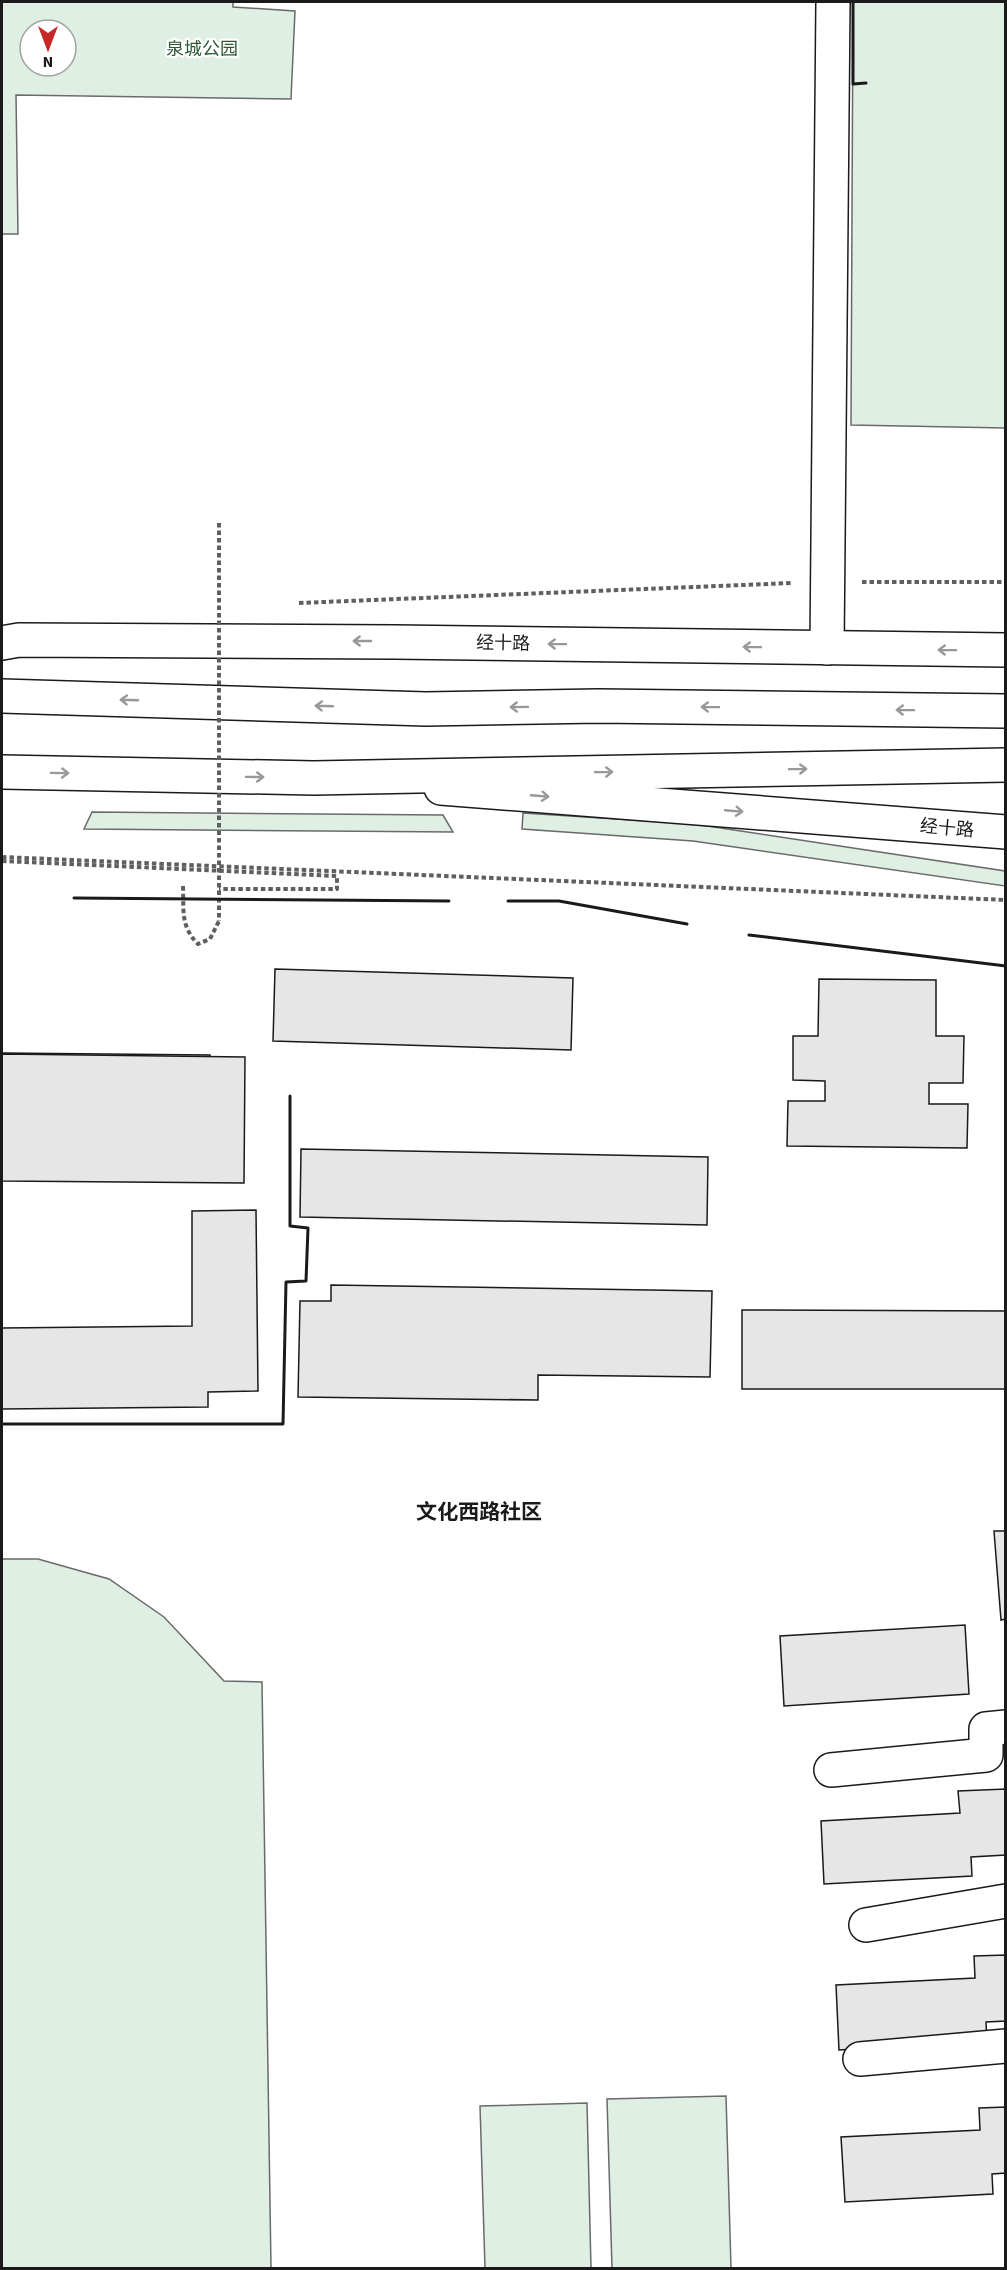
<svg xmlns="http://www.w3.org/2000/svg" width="1007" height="2270" font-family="'Source Sans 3','Noto Sans SC',sans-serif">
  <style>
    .green { fill: #e0efe3; stroke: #6a6a6a; stroke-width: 1.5; fill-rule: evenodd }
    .building { fill: #e6e6e6; stroke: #1a1a1a; stroke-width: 1.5 }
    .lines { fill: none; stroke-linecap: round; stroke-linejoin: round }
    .minor-casing { stroke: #1a1a1a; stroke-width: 36 }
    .major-casing { stroke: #1a1a1a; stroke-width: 36 }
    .highway-casing { stroke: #1a1a1a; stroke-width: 36 }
    .path { stroke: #5f5f5f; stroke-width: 4; stroke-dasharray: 4.5 3; stroke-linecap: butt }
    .minor { stroke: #fff; stroke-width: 33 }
    .major { stroke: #fff; stroke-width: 33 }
    .highway { stroke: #fff; stroke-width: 33 }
    .path-bridge { stroke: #5f5f5f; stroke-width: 4; stroke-dasharray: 4.5 3; stroke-linecap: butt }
    .wall { stroke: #1a1a1a; stroke-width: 3 }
    .oneway { stroke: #989898 }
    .labels { text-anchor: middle; stroke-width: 4.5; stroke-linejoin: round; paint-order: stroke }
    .park-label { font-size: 18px; fill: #2b5a34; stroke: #fff }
    .street-label { font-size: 18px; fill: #1a1a1a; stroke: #fff }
    .quarter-label { font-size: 21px; font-weight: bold; fill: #1a1a1a; stroke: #fff }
  </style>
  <rect width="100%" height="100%" fill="#fff"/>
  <!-- green -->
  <g class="green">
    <path d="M2 2H233V7L295 11 291 99 16 95 18 234H2ZM30 30H66V66H30Z"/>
    <polygon points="853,2 1005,2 1005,428 851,425"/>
    <polygon points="92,812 443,815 453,832 84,829"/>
    <polygon points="523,813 694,824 1005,871 1005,886 693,841 522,829"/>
    <polygon points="2,1559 38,1559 109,1579 164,1617 224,1681 262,1682 271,2268 2,2268"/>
    <polygon points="726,2096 731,2268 612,2268 607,2099"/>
    <polygon points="587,2103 591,2268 485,2268 480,2106"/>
  </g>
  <!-- building -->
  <g class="building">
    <polygon points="275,969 573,978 571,1050 273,1041"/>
    <polygon points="819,979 936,980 936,1036 964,1036 963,1083 929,1083 929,1104 968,1104 967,1148 787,1146 788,1101 825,1101 825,1081 793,1080 793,1036 818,1036"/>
    <polygon points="2,1053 210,1055 209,1139 2,1137"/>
    <polygon points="2,1054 245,1057 244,1183 2,1181"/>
    <polygon points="301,1149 708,1157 707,1225 300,1217"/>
    <polygon points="256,1210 258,1391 208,1392 208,1407 2,1409 2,1328 192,1326 192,1211"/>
    <polygon points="331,1285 712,1291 710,1377 538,1375 538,1400 298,1397 300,1301 331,1301"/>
    <polygon points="742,1310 1006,1311 1006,1389 742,1389"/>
    <polygon points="994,1531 1006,1531 1006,1619 1001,1620"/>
    <polygon points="965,1625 969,1694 784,1706 780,1636"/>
    <polygon points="1006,1789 1006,1855 971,1857 972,1876 824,1884 821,1821 960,1813 958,1791"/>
    <polygon points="1006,1955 1006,2021 986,2022 987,2041 839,2050 836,1985 975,1978 974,1956"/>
    <polygon points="1006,2107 1006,2173 992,2174 993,2194 845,2202 841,2137 980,2130 979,2108"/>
  </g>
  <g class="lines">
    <defs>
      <g id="minor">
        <polyline points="827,648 833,2"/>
        <polyline points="831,1770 986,1755 986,1729 1006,1727"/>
        <polyline points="866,1925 1006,1901"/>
        <polyline points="860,2059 1006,2046"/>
      </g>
      <g id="major">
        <polyline points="2,643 19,640 395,642 1006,650"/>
        <polyline points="441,788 1006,832"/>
      </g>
      <g id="highway">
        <polyline points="2,696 426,709 598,706 1006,711"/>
        <polyline points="2,772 314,778 1006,765"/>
      </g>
    </defs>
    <!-- minor casing -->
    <use href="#minor" class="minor-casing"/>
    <!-- major casing -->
    <use href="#major" class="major-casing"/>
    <!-- highway casing -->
    <use href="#highway" class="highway-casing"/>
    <!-- path -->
    <g class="path">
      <polyline points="862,582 1006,582"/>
      <polyline points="299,603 792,583"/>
      <polyline points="2,857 1006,900"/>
      <polyline points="2,861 337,876 337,889 219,889"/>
      <path d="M183 886C184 910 180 926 198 944L210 939 219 921"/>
    </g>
    <!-- minor -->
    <use href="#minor" class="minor"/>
    <!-- major -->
    <use href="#major" class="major"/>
    <!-- highway -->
    <use href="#highway" class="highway"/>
    <!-- path-bridge -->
    <polyline class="path-bridge" points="219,523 219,921"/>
    <!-- wall -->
    <g class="wall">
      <polyline points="853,2 853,84 866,83"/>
      <polyline points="74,898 449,901"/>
      <polyline points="508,901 559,901 687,924"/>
      <polyline points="749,935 1006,966"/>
      <polyline points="2,1424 283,1424 286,1282 306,1281 308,1228 290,1226 290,1096"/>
    </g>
  </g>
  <!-- one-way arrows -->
  <defs><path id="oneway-shaft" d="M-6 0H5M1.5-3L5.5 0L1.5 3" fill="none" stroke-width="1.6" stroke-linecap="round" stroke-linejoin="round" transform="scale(1.5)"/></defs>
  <g class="oneway">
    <use href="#oneway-shaft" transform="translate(362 641) rotate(-180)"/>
    <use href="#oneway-shaft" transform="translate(557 644) rotate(-179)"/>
    <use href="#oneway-shaft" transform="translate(752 647) rotate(-179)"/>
    <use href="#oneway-shaft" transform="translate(947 650) rotate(-179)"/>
    <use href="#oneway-shaft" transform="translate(129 700) rotate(-178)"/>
    <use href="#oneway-shaft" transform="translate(324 706) rotate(-178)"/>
    <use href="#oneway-shaft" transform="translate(519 707) rotate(179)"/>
    <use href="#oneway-shaft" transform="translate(710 707) rotate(-179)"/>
    <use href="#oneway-shaft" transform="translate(905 710) rotate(-179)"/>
    <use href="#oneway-shaft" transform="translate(798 769) rotate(-1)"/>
    <use href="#oneway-shaft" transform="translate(604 772) rotate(-1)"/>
    <use href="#oneway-shaft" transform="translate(60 773) rotate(1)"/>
    <use href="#oneway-shaft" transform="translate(255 777) rotate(1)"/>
    <use href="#oneway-shaft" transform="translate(540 796) rotate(5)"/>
    <use href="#oneway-shaft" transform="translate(734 811) rotate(5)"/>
  </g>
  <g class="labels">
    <!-- park labels -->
    <g class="park-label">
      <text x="202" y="55">泉城公园</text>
    </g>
    <!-- street labels -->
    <g class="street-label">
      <text transform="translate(503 643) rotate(1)" y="6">经十路</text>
      <text transform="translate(947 828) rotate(5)" y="6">经十路</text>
    </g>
    <!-- quarter labels -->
    <g class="quarter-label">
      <text x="479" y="1519">文化西路社区</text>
    </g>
  </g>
  <!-- border -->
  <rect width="1007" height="2270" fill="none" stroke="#1a1a1a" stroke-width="6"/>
  <!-- north arrow -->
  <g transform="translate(48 48) rotate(180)"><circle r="28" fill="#ffffff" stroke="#a3a3a3" stroke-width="1.5"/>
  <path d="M0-4.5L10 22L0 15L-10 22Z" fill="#c62828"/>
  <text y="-9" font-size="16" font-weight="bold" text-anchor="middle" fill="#1a1a1a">N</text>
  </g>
</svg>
